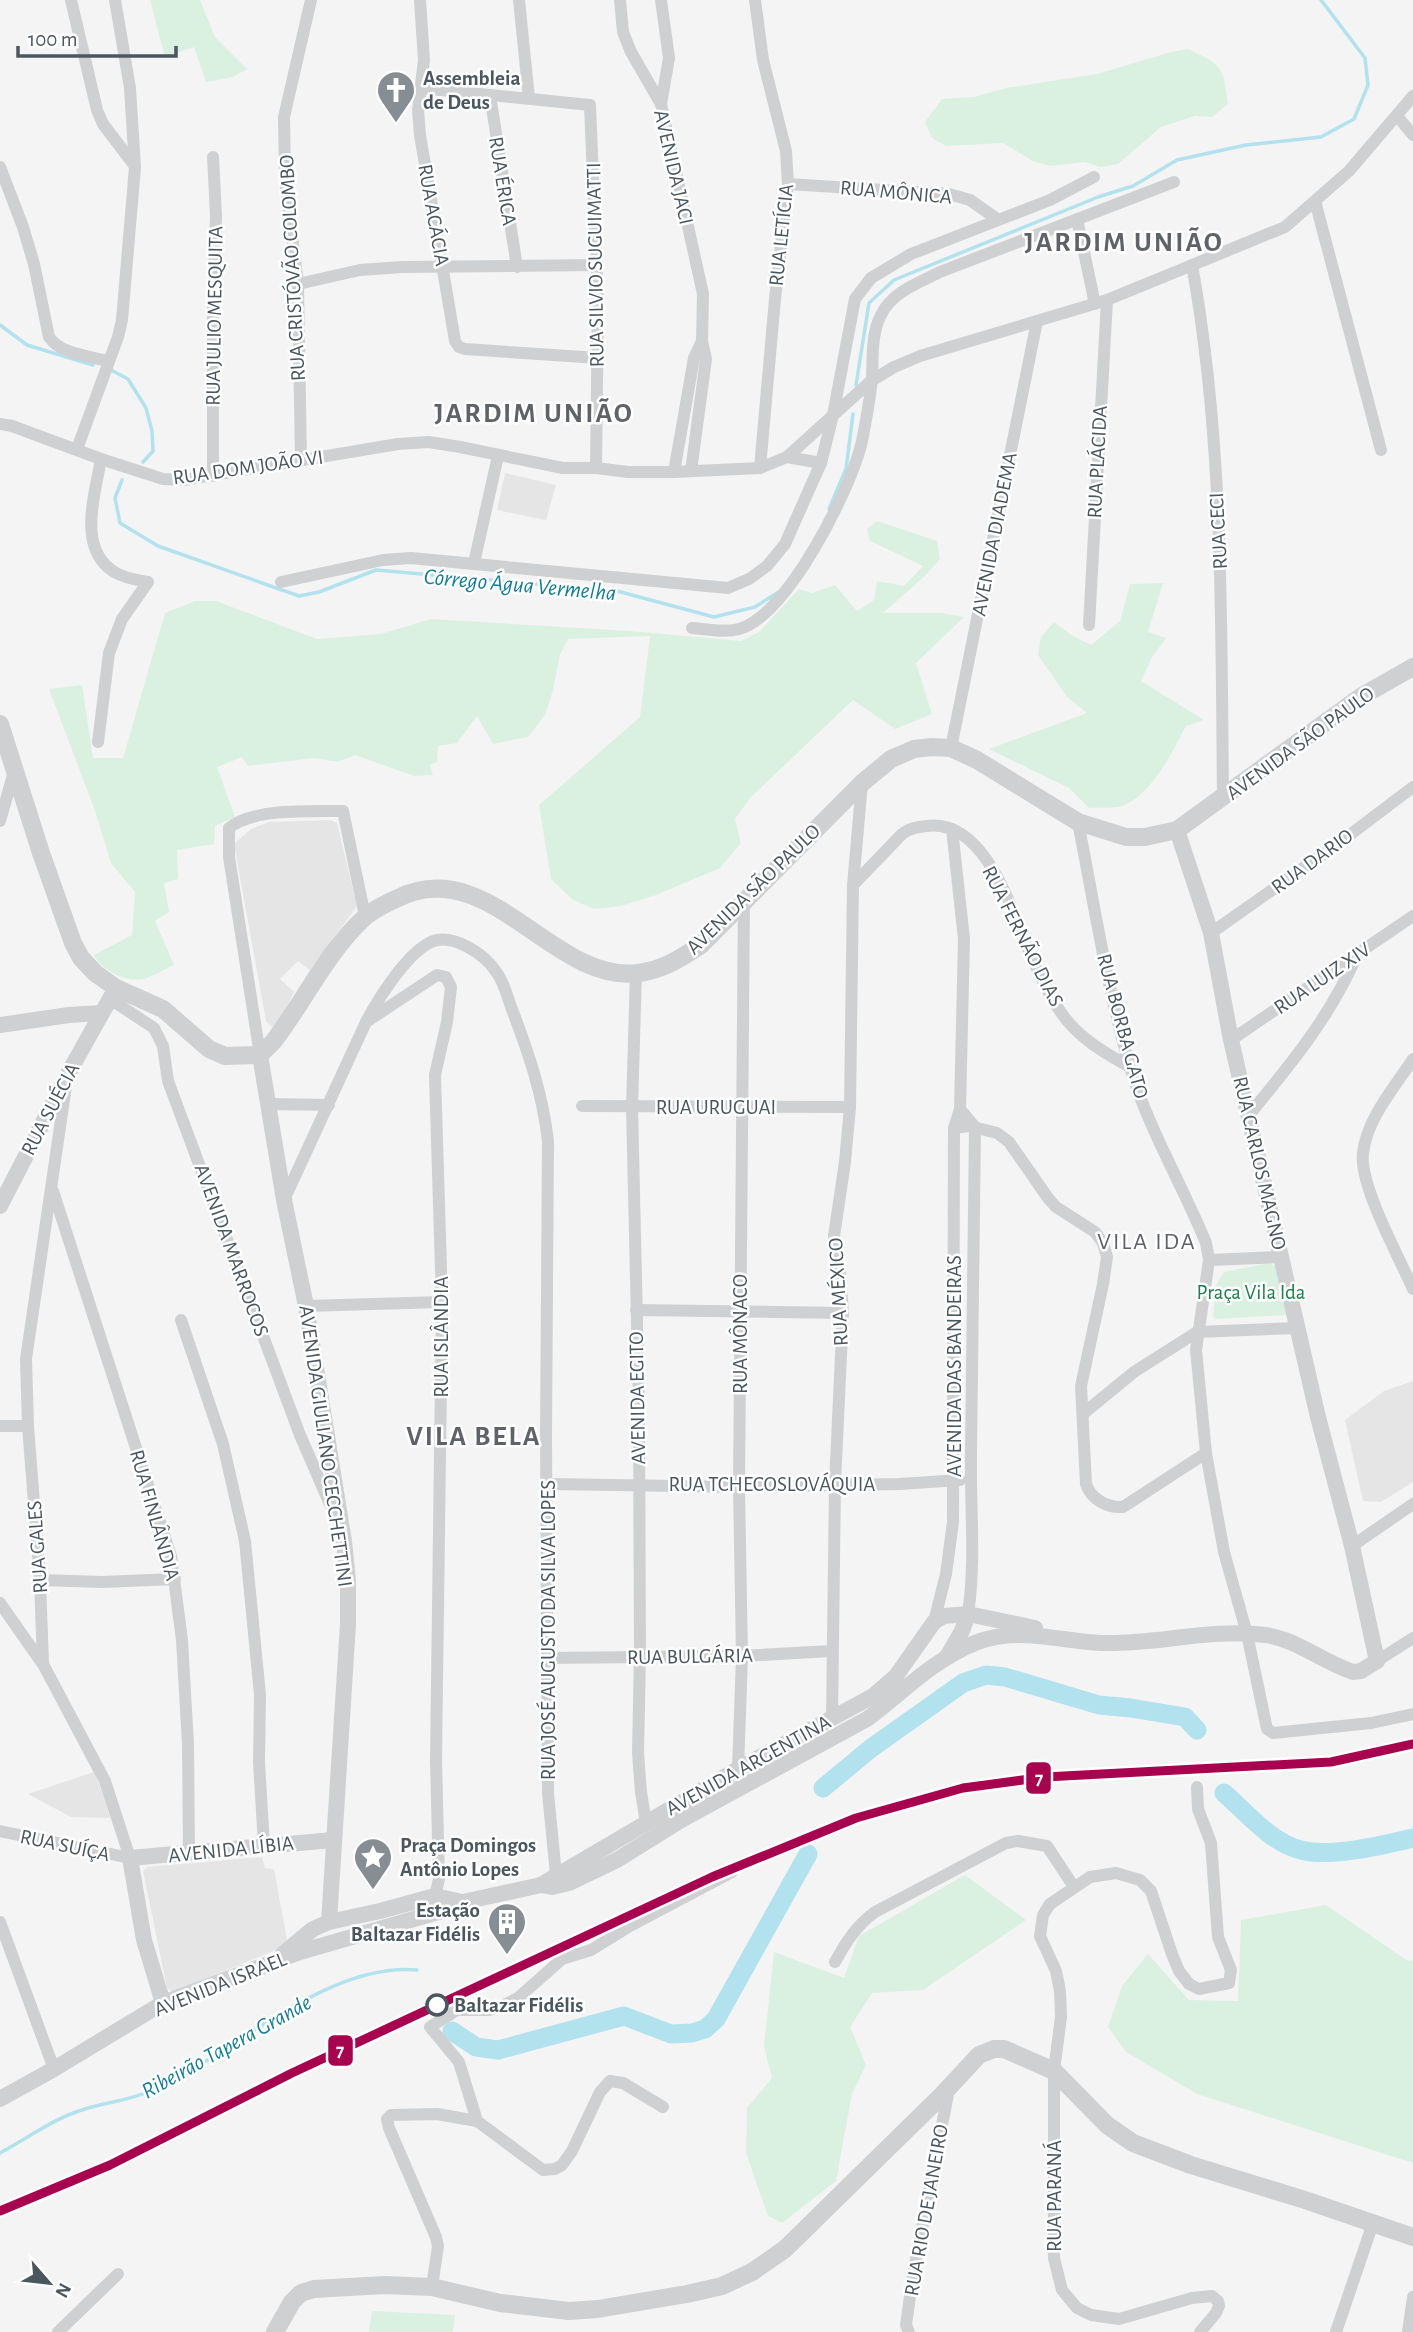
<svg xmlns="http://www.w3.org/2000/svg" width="1413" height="2332" font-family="'Alegreya Sans',sans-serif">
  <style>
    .education { fill: #e6e5e6 }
    .green { fill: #daf1e2 }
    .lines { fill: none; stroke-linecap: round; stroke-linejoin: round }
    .stream { stroke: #b1e2ed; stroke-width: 3.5 }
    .river { stroke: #b1e2ed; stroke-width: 19 }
    .minor { stroke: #ced0d2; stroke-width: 12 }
    .tertiary { stroke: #ced0d2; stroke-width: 16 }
    .secondary { stroke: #ced0d2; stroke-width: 18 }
    .rail-1-casing { stroke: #fff; stroke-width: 14 }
    .rail-1 { stroke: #a8034f; stroke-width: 9 }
    .stop-dot { fill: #fff; stroke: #4b5760; stroke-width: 3.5 }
    .labels { text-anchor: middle; stroke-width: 5; stroke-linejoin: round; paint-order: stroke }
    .poi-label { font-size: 21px; font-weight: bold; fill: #4b5760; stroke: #fff; text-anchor: start }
    .street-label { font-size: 21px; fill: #4b5760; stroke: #fff }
    .park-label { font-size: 21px; fill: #1c814b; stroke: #fff }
    .stop-label { font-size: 21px; font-weight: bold; fill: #4b5760; stroke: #fff; text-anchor: start }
    .water-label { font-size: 23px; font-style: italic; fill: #127e95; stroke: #fff }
    .quarter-label { font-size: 24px; letter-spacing: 2px; fill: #5f6368; stroke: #fff }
    .district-label { font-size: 28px; font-weight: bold; letter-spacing: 2px; fill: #5f6368; stroke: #fff }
    .line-badge { stroke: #fff; stroke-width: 2.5 }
    .badge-label { font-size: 19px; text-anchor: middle; font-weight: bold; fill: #fff }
  </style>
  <rect width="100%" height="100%" fill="#f4f4f4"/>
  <!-- education -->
  <g class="education">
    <polygon points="505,473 556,485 546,520 497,510"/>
    <polygon points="331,820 337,823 357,906 310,970 298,961 280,979 294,992 278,1025 272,1027 266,1021 234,844 251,829 269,822"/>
    <polygon points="1413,1381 1413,1482 1381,1502 1363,1501 1345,1420 1384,1391"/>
    <polygon points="94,1772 105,1798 110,1818 71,1817 28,1794"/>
    <polygon points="262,1857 265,1868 274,1869 288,1945 173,1992 167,1988 143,1871 147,1867"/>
  </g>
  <!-- green -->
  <g class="green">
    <polygon points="150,0 200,0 215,37 247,69 233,77 206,82 194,47 165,57"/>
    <path d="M1188 49C1223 65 1223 66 1228 104L1212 117 1195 116 1161 127 1118 164 1101 167 1084 162 1050 166 1033 161 1003 143 946 146 932 138 925 122 942 99 974 97 1006 88 1097 74 1171 52Z"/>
    <path d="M877 521 937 541 940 559 926 575 883 613H941L964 617 916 663 932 714 895 729 853 700 750 798 735 819 741 843 720 868 656 895 621 906 594 909 573 900 551 879 539 805 640 717 650 636 568 639 560 655 553 690 545 715 528 737 493 744 477 716 457 743 438 746 437 762 430 765 433 775 414 776 355 755 338 762 314 758 248 766 242 757 217 767 235 817 215 826 214 844 177 850 178 879 164 883 169 912 155 921 174 965C164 969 148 980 137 980 122 980 100 969 94 955L132 935 135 892 111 863 94 808 49 689 82 685 93 758H123L165 613 195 601H216L317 639 381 634 431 619 630 631 741 641 759 632 799 589 812 593 835 585 857 611 874 600 877 581 904 586 923 566 870 541 867 529Z"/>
    <path d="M1163 583 1148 632 1166 638 1152 657 1141 681 1204 720 1186 726C1173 751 1151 796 1122 806 1113 809 1099 807 1089 808L1069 788 989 749 1087 713 1067 697 1038 655 1041 637 1054 622 1073 636 1091 645 1120 621 1130 584Z"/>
    <polygon points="1269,1263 1279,1268 1287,1315 1215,1319 1213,1316 1216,1285 1224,1272"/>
    <polygon points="965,1875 1026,1920 923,1990 872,1993 850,2027 866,2065 852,2094 836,2181 782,2223 768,2216 746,2153 747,2108 772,2078 764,2046 774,1952 844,1978 859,1936"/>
    <polygon points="1326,1905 1408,1961 1413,1960 1413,2163 1197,2094 1126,2052 1108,2027 1122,1986 1148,1954 1189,2000 1238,2001 1241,1920"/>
    <polygon points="372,2311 455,2315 453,2332 369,2332"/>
  </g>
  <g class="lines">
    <!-- stream -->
    <g class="stream">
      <polyline points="0,325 27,345 93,365"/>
      <polyline points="111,370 128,379 146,408 152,431 153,451 143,462"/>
      <polyline points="856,385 869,303 894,280 1098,197 1133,186 1177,160 1246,145 1321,137 1354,119 1368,85 1365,58 1321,0"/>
      <polyline points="122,480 115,498 120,523 158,546 299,596 319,592 376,570 617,591 714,617 755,607 777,593"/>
      <polyline points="829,509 846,469 853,414"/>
      <path d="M0 2153C28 2138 54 2118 85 2109 108 2102 131 2100 153 2090 233 2055 325 1962 417 1970"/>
    </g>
    <!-- river -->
    <g class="river">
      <polyline points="823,1788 870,1749 963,1683 986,1675 1005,1677 1099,1705 1131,1708 1185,1717 1197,1730"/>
      <path d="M1224 1793C1246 1812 1271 1843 1301 1850 1330 1858 1384 1845 1413 1838"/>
      <polyline points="452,2031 476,2047 498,2050 624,2016 671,2034 692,2033 705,2029 716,2019 808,1854"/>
    </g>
    <!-- minor -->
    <g class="minor">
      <polyline points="71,0 97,110 103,124 135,166"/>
      <polyline points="420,0 424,60 418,110 420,135 455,341 459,347 465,349 598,358"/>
      <polyline points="519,0 529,98"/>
      <polyline points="620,0 623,32 631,52 661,104 703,294 702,341 706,359 691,471"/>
      <polyline points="755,0 763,60 786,151 788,184 775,299 760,468"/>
      <polyline points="420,88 590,105 598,299 596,468"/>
      <polyline points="490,95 517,267"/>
      <polyline points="661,104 669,58 661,0"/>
      <polyline points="1397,116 1413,135"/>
      <polyline points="213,157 216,216 213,302 213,476"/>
      <path d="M0 167 23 227 34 264 49 337C60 354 89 356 108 361"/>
      <polyline points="788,184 949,194 970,200 997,219"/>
      <polyline points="1315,201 1381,450"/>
      <polyline points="1077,219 1095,304"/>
      <path d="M1192 265C1224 441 1221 621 1223 799"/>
      <polyline points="298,284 360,270 402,267 597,265"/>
      <polyline points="0,424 12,426 101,459 163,479 184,480 398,444 429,442 460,447 563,468 596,468 628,472 674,472 760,468 787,457 871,381 894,367 920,356 1107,300 1285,227 1349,171 1413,96"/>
      <polyline points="77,449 118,337 122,320 135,167 130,88 115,0"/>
      <polyline points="787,457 821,463"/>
      <polyline points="301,461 298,284 285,178 284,117 311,0"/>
      <polyline points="674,472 694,358 702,341"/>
      <polyline points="474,563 498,456"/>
      <polyline points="281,582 383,560 411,558 728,588 749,579 767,566 785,544 821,463 833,415 855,299 871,278 911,254 1050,200 1094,177"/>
      <polyline points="1089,625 1107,300"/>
      <path d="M692 628C707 629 724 633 739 629 787 617 852 487 862 441 866 421 870 399 872 378 873 358 871 334 881 315 892 292 918 283 940 272L1174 182"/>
      <path d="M98 742 109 653 122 619 148 582C138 580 124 578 116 573 76 550 95 495 101 459"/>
      <polyline points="951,748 1037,321"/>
      <polyline points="0,821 15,768"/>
      <path d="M1078 822C1094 903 1107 989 1130 1067 1148 1128 1182 1184 1206 1243L1209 1260 1196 1350 1206 1453 1224 1552 1247 1634 1267 1729 1273 1733 1371 1723 1413 1714"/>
      <path d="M853 885 902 834C910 828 917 827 927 826 983 819 1010 904 1026 944 1036 967 1046 990 1060 1011 1077 1037 1103 1052 1130 1067"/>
      <polyline points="1211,933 1343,840 1413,787"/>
      <polyline points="636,973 632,1107 639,1406 640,1656 638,1753 641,1792 646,1823"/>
      <polyline points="110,999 154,1028 163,1046 168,1081 300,1435 329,1502 340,1518"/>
      <polyline points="369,1020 437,975 446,977 451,987 447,1022 435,1075 442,1302 436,1760 439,1879 435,1896"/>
      <polyline points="1231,1040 1413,916"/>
      <path d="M260 1055 229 857V828C253 808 312 811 343 811L365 916"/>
      <path d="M1413 1059C1395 1087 1367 1118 1363 1153 1359 1185 1399 1257 1413 1289"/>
      <polyline points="268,1104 329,1105"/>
      <polyline points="582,1106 850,1107"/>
      <path d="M960 1109 975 1127C974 1236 972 1345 971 1453 970 1507 976 1561 968 1614"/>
      <path d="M1249 1115C1290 1065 1330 1017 1356 957"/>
      <path d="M954 1128 969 1126 997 1133 1009 1142 1048 1198 1056 1207 1095 1232 1103 1243 1107 1257 1103 1284 1081 1386 1086 1484C1091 1499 1107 1508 1123 1507L1206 1453"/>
      <polyline points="53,1191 171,1556 182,1640 188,1744 189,1853"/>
      <path d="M284 1200 366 1022C378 999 405 956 429 943 451 931 485 954 497 973 505 984 508 1000 513 1012 529 1054 543 1096 548 1141L546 1437 548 1793 556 1875"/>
      <polyline points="1209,1260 1281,1257"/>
      <polyline points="306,1306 442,1302"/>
      <polyline points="636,1310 843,1313"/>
      <polyline points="181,1320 223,1444 245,1541 260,1695 259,1762 264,1845"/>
      <polyline points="1084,1413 1134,1372 1197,1332 1297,1328"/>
      <polyline points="0,1426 28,1426"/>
      <polyline points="548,1484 739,1487 899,1484 960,1480"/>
      <polyline points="1352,1546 1413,1504"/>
      <polyline points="40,1580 102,1582 175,1579"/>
      <polyline points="0,1603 42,1663"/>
      <polyline points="934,1622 946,1574 953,1522 954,1128 960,1109 964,939 952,829"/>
      <polyline points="548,1658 742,1656 831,1651"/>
      <polyline points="1377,1661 1413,1638"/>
      <polyline points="832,1719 835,1483 843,1313 840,1274 834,1236 845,1162 850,1107 853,885 862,783"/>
      <polyline points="738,1769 742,1656 739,1487 744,900"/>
      <polyline points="1197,1787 1198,1809 1211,1843 1218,1937 1231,1970 1229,1983 1199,1989 1189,1984 1179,1971 1172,1954 1151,1891 1140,1880 1116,1873 1090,1877 1050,1904 1043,1915 1040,1936 1056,1971 1060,1991 1061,2017 1054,2071 1054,2258 1062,2290 1077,2308 1091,2315 1119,2319 1192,2298 1212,2296 1218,2301 1219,2306 1216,2313 1200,2332"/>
      <polyline points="0,1831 130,1858 105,1781 43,1664 40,1580 28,1426 26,1359 66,1086"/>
      <polyline points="0,1922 54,2069"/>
      <path d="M835 1962C846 1942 856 1926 875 1912L1006 1843 1018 1841 1047 1846 1074 1887"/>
      <polyline points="663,2107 623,2083 610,2081 600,2092 572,2151 562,2165 555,2169 543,2170 477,2121 459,2062 430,2027 457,2010 489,2010 502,2006 518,1998 562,1959 591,1950 630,1926 732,1872"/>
      <polyline points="432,2287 438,2246 436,2237 389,2128 387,2119 391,2115 437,2114 477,2121"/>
      <polyline points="58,2332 118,2274"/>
      <polyline points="909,2332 906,2325 913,2275 949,2089"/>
      <polyline points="1336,2332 1373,2223"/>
      <polyline points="1408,2332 1413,2297"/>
    </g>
    <!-- tertiary -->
    <g class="tertiary">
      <polyline points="0,1025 69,1015 102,1013"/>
      <polyline points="260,1055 284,1200 306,1306 344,1541 348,1580 348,1624 329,1922"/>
      <polyline points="0,1206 69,1072 116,988"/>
      <polyline points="947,1657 962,1631 968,1614"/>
      <path d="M541 1885 552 1887 569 1883 617 1860 683 1819 867 1719C902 1693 933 1660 975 1643 1016 1626 1058 1641 1101 1643 1155 1645 1211 1628 1265 1635 1297 1639 1322 1662 1353 1672L1361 1671 1377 1661 1352 1546 1318 1417 1231 1040 1211 933 1177 830"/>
      <polyline points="283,1954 313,1929 329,1922 380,1911 435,1896 462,1902"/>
      <polyline points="163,2003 144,1940 130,1858 333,1840"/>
      <polyline points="0,2099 54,2069 163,2003 300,1952 445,1910 463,1902 541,1885 738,1769 873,1696 896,1676 934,1622 944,1616 968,1614 1035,1628"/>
    </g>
    <!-- secondary -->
    <g class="secondary">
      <path d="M0 724 41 853 73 943 81 958 95 973 116 988 163 1009 209 1049 225 1056 260 1055 273 1042C304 1002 326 953 364 918 372 910 385 904 396 899 488 851 553 984 638 973 663 970 681 958 701 945L862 783 891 759 914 749 932 747 951 748 977 760 1078 822 1126 837H1145L1177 830 1362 696 1413 667"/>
      <polyline points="275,2332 292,2302 301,2293 314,2289 385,2285 432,2287 500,2303 569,2311 598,2309 687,2294 722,2286 752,2272 785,2249 940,2097 979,2055 994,2049 1004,2049 1054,2071 1107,2125 1133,2143 1191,2165 1305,2200 1413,2237"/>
    </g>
    <defs>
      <polyline id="rail-1" points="0,2211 110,2165 292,2073 712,1877 856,1818 963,1788 1045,1777 1331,1762 1413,1744"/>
    </defs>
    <!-- rail-1 casing -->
    <use href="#rail-1" class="rail-1-casing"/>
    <!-- rail-1 -->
    <use href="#rail-1" class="rail-1"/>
  </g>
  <!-- icons -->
  <defs>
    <symbol id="church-pin" viewBox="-11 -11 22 30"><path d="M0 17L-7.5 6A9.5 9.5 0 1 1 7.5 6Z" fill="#868e94" stroke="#fff"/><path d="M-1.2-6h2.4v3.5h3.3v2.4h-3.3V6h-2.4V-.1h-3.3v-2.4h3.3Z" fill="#fff"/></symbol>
    <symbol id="sight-pin" viewBox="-11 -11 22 30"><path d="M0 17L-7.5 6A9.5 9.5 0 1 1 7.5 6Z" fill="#868e94" stroke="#fff"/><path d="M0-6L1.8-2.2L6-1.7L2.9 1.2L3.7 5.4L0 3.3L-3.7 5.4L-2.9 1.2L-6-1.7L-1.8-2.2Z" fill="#fff"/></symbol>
    <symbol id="building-pin" viewBox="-11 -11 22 30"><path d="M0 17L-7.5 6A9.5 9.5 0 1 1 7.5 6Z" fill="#868e94" stroke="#fff"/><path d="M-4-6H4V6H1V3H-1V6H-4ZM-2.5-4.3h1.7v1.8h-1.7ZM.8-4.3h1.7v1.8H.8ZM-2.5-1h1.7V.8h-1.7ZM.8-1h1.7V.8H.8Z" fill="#fff"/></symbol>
  </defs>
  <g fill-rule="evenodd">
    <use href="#church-pin" x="374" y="68" width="44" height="60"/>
    <use href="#sight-pin" x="351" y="1835" width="44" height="60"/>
    <use href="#building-pin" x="485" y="1900" width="44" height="60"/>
  </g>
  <!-- markers -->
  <circle class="stop-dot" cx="437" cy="2005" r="10"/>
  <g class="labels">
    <!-- poi labels -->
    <g class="poi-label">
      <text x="423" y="85">Assembleia<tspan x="423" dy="24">de Deus</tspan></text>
      <text x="400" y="1852">Praça Domingos<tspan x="400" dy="24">Antônio Lopes</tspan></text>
      <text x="480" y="1917" text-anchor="end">Estação<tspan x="480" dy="24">Baltazar Fidélis</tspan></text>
    </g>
    <!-- street labels -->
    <g class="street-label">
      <text transform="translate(674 167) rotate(77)" y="7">AVENIDA JACI</text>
      <text transform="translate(503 181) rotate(81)" y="7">RUA ÉRICA</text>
      <text transform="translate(896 192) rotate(5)" y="7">RUA MÔNICA</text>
      <text transform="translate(434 215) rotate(80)" y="7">RUA ACÁCIA</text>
      <text transform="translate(781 235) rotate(-84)" y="7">RUA LETÍCIA</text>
      <text transform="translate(595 265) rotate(-91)" y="7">RUA SILVIO SUGUIMATTI</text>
      <text transform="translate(292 268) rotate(-93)" y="7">RUA CRISTÓVÃO COLOMBO</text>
      <text transform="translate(214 316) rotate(-89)" y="7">RUA JULIO MESQUITA</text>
      <text transform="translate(1097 462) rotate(-87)" y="7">RUA PLÁCIDA</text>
      <text transform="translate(248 467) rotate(-8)" y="7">RUA DOM JOÃO VI</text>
      <text transform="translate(1218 531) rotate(-93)" y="7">RUA CECI</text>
      <text transform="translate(994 534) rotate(-79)" y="7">AVENIDA DIADEMA</text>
      <text transform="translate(1300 743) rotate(-36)" y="7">AVENIDA SÃO PAULO</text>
      <text transform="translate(1312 861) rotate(-36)" y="7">RUA DARIO</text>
      <text transform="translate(753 889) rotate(-44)" y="7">AVENIDA SÃO PAULO</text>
      <text transform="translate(1023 936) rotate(63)" y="7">RUA FERNÃO DIAS</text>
      <text transform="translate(1322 978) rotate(-34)" y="7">RUA LUIZ XIV</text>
      <text transform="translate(1123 1026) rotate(75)" y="7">RUA BORBA GATO</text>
      <text x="716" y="1114">RUA URUGUAI</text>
      <text transform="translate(50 1109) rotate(-62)" y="7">RUA SUÉCIA</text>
      <text transform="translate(1260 1163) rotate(77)" y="7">RUA CARLOS MAGNO</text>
      <text transform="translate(232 1250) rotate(70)" y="7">AVENIDA MARROCOS</text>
      <text transform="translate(838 1292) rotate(-93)" y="7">RUA MÉXICO</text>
      <text transform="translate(740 1334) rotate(-90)" y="7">RUA MÔNACO</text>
      <text transform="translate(441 1337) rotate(-90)" y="7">RUA ISLÂNDIA</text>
      <text transform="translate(954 1366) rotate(-90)" y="7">AVENIDA DAS BANDEIRAS</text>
      <text transform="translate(637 1398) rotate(-91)" y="7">AVENIDA EGITO</text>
      <text transform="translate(326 1446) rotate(82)" y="7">AVENIDA GIULIANO CECCHETTINI</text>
      <text x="772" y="1491">RUA TCHECOSLOVÁQUIA</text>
      <text transform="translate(155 1515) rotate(74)" y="7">RUA FINLÂNDIA</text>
      <text transform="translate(37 1547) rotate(-94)" y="7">RUA GALES</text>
      <text transform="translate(548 1630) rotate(-90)" y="7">RUA JOSÉ AUGUSTO DA SILVA LOPES</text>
      <text transform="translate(690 1656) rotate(-1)" y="7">RUA BULGÁRIA</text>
      <text transform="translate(748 1765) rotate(-29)" y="7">AVENIDA ARGENTINA</text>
      <text transform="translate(65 1845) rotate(12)" y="7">RUA SUÍÇA</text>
      <text transform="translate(231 1849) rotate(-6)" y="7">AVENIDA LÍBIA</text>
      <text transform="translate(220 1984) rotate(-22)" y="7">AVENIDA ISRAEL</text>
      <text transform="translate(1054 2196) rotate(-90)" y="7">RUA PARANÁ</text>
      <text transform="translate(926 2210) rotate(-80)" y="7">RUA RIO DE JANEIRO</text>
    </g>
    <!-- park labels -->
    <g class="park-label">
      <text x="1251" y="1299">Praça Vila Ida</text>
    </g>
    <!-- stop labels -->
    <g class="stop-label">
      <text x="454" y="2012">Baltazar Fidélis</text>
    </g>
    <!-- water labels -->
    <g class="water-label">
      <text transform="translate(520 584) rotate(5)" y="8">Córrego Água Vermelha</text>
      <text transform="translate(226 2046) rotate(-29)" y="8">Ribeirão Tapera Grande</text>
    </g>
    <!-- quarter labels -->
    <g class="quarter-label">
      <text x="1147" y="1249">VILA IDA</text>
    </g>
    <!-- district labels -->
    <g class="district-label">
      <text x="1124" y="251">JARDIM UNIÃO</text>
      <text x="534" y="422">JARDIM UNIÃO</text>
      <text x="474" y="1445">VILA BELA</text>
    </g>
  </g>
  <g class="line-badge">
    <rect x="1025" y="1761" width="27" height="34" rx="7" fill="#a8034f"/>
    <rect x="327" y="2034" width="27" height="33" rx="7" fill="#a8034f"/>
  </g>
  <g class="badge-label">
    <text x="1039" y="1785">7</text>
    <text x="340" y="2057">7</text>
  </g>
  <!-- north arrow -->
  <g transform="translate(49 2283) rotate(118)" stroke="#ffffff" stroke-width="5" paint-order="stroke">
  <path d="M0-5L12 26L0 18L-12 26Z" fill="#4b5760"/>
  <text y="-10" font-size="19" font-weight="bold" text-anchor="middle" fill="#4b5760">N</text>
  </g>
  <!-- scale -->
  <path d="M18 46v10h158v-10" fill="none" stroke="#4b5760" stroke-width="3.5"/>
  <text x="28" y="46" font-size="21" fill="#4b5760" stroke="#ffffff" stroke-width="5" paint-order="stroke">100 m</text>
</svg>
